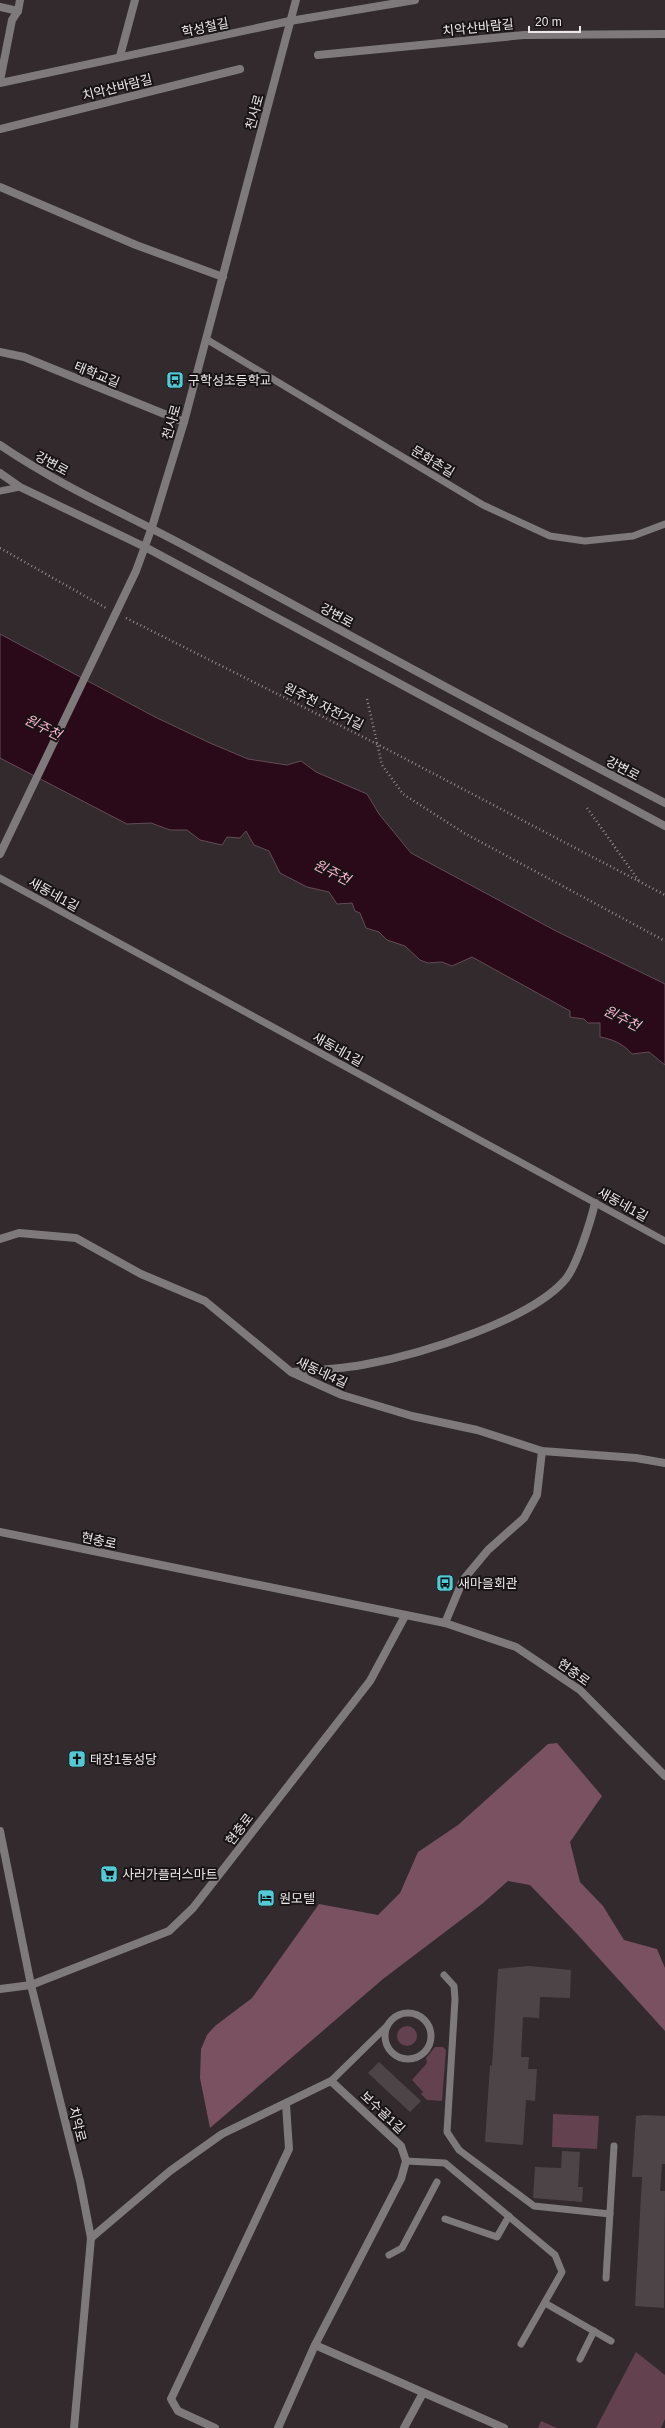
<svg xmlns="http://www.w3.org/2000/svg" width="665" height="2428" font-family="Arial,'Noto Sans KR',sans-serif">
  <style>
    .green { fill: #63414f }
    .forest { fill: #795161 }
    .water { fill: #2a0919; stroke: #644c57 }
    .building { fill: #4d4448 }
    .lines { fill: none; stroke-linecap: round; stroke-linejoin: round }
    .path { stroke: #928b8e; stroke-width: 2.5; stroke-dasharray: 1 3; stroke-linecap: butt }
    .service { stroke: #7e797b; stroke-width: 7 }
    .pedestrian { stroke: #7e797b; stroke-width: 8 }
    .minor { stroke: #7e797b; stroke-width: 8 }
    .tertiary { stroke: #7e797b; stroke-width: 8 }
    .labels { text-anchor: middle; stroke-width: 4; stroke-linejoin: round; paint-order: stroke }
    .street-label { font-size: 13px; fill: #ece7e9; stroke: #181415 }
    .poi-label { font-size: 13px; fill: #ece7e9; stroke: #181415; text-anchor: start }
    .water-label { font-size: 14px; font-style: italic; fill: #fbb5d0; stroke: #181415 }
  </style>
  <rect width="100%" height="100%" fill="#322a2d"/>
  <!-- green -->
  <g class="green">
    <circle cx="407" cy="2036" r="10"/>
    <polygon points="435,2047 443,2047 446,2050 442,2101 427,2100 421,2094 423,2092 412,2080 427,2063 426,2058"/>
    <polygon points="553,2114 599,2116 597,2149 552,2147"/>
    <polygon points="636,2352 665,2375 665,2419 661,2428 596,2428"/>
    <polygon points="541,2421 557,2428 538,2428"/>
  </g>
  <!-- forest -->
  <polygon class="forest" points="557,1743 602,1796 570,1842 580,1882 603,1906 624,1940 657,1949 665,1968 665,2031 577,1934 530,1885 508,1881 482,1904 383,1979 210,2128 200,2078 201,2049 207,2035 215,2026 252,1998 319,1904 378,1915 400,1893 418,1852 458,1825 548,1744"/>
  <!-- water -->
  <path class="water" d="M0 634 155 717 210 743 248 759 287 765 301 761 316 772 367 794 379 814 411 853 556 931 665 984V1065L649 1052 632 1054C624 1044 612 1039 600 1037V1023H588L584 1019 570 1017V1011L472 957 452 966 442 962 428 963 420 960 405 946 387 940 379 932 366 928 360 913 355 911 352 903 337 904 329 892 307 887 280 873 269 851 254 845 246 831 240 838 227 837 222 845 200 840 187 830H170L151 823 127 824 0 758Z"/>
  <!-- building -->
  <g class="building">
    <polygon points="529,1966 571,1970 570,1998 540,1997 539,2018 523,2017 521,2057 529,2057 528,2069 537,2069 535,2101 526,2100 523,2145 485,2142 490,2065 492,2066 498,1969"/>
    <polygon points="379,2062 421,2101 410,2112 368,2073"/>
    <polygon points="644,2115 665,2116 665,2164 662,2164 660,2191 665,2191 664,2308 635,2306 642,2177 632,2177 636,2116"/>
    <polygon points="562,2151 580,2152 578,2187 583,2187 582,2202 533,2198 535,2167 561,2168"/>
  </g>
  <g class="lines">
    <!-- path -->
    <g class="path">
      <polyline points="0,548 106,608"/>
      <polyline points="126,618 377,744 665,895"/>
      <polyline points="367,699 382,765 403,794 464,833 665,941"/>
      <polyline points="587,808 639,881"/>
    </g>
    <!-- service -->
    <g class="service">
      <polyline points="206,339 483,505 550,536 585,541 633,536 665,524"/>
      <polyline points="0,491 20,487"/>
      <polyline points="0,878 665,1241"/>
      <polyline points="444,1975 454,1986 455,1999 447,2132 459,2150 534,2206 610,2214"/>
      <circle cx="408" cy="2036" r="23"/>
      <polyline points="331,2081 387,2026"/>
      <polyline points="406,2161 445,2163 555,2255 562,2272 521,2344"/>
      <polyline points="445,2219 497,2237 509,2216"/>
      <polyline points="389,2255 402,2248 437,2182"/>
      <polyline points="606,2278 614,2146"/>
      <polyline points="545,2303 611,2341"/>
      <polyline points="580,2359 594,2331"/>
    </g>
    <!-- pedestrian -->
    <g class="pedestrian">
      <polyline points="318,55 524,35 665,34"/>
      <polyline points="0,129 240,69"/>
    </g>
    <!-- minor -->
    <g class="minor">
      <polyline points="0,7 18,11"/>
      <polyline points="120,56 135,0"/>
      <polyline points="0,81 12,20 18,11 20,0"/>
      <polyline points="0,83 290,21 415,0"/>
      <polyline points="0,187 136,245 223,277"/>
      <polyline points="0,352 24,357 184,422"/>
      <polyline points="0,1239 19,1233 76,1238 141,1274 205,1301 291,1372 342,1395 412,1416 477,1430 542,1451 636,1458 665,1463"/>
      <path d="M292 1372C317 1370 343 1369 367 1364 421 1354 528 1321 564 1281 576 1269 591 1220 595 1203"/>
      <polyline points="445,1623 463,1580 488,1550 524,1518 537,1495 542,1451"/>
      <polyline points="0,1989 31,1985 169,1931 193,1908 370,1681 405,1616"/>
      <polyline points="91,2238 170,2171 222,2134 331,2081 401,2146 406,2161 401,2179 315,2345 278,2428"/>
      <polyline points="315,2345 504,2428"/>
      <polyline points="215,2428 178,2411 171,2399 289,2149 286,2104"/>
      <polyline points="404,2428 423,2393"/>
    </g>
    <!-- tertiary -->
    <g class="tertiary">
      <path d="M0 445C63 488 133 517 200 554 354 638 509 722 665 803"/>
      <polyline points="0,473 20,487 145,547 665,826"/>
      <polyline points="0,854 136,571 152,527 184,422 296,0"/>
      <polyline points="0,1532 445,1623 516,1647 580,1690 665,1776"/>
      <polyline points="0,1831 31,1985 80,2181 91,2238 74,2428"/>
    </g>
  </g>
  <!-- icons -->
  <defs>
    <symbol id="bus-square" viewBox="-11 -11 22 22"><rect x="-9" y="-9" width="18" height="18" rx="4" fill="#52cbd7" stroke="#181415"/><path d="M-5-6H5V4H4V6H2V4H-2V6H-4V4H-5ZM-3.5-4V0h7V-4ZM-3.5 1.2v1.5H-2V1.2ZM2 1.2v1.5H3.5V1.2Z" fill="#111"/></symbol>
    <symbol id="church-square" viewBox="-11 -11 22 22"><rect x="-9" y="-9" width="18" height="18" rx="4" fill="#52cbd7" stroke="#181415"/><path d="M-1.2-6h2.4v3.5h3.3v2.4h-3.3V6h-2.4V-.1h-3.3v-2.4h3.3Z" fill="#111"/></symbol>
    <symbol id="supermarket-square" viewBox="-11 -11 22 22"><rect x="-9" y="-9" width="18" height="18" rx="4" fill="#52cbd7" stroke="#181415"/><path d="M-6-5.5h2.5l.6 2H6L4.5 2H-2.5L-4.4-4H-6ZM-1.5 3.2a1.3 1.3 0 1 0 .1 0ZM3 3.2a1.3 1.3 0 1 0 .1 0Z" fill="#111"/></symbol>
    <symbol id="hotel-square" viewBox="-11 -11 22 22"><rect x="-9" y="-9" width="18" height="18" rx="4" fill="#52cbd7" stroke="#181415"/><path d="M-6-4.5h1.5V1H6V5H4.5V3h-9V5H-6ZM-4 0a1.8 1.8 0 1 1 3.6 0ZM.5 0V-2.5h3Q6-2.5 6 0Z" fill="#111"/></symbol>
  </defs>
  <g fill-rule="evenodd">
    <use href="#bus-square" x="165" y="370" width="20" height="20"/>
    <use href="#bus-square" x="435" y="1573" width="20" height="20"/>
    <use href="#church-square" x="67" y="1749" width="20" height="20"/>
    <use href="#supermarket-square" x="99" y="1864" width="20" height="20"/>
    <use href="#hotel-square" x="256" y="1888" width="20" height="20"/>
  </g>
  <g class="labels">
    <!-- street labels -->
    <g class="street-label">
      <text transform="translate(205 27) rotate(-12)" y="5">학성철길</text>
      <text transform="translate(478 27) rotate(-6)" y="5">치악산바람길</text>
      <text transform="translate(117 87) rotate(-14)" y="5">치악산바람길</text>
      <text transform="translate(254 112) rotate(-75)" y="5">천사로</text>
      <text transform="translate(97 374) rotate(22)" y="5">태학교길</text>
      <text transform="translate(171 422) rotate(-74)" y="5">천사로</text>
      <text transform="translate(433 461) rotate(31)" y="5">문화촌길</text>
      <text transform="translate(52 463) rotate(29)" y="5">강변로</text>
      <text transform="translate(337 615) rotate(29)" y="5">강변로</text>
      <text transform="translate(324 706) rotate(27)" y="5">원주천 자전거길</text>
      <text transform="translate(623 768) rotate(28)" y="5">강변로</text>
      <text transform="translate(54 894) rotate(29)" y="5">새동네1길</text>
      <text transform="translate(338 1049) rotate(29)" y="5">새동네1길</text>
      <text transform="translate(623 1204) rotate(29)" y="5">새동네1길</text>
      <text transform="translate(322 1372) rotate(25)" y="5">새동네4길</text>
      <text transform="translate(99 1540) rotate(12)" y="5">현충로</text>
      <text transform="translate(574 1672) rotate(36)" y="5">현충로</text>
      <text transform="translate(239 1829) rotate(-52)" y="5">현충로</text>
      <text transform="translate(383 2112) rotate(43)" y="5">보수골1길</text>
      <text transform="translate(78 2124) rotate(76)" y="5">치악로</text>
    </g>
    <!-- poi labels -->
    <g class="poi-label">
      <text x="188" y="385">구학성초등학교</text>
      <text x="458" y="1588">새마을회관</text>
      <text x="90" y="1764">태장1동성당</text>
      <text x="122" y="1879">사러가플러스마트</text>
      <text x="279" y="1903">원모텔</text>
    </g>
    <!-- water labels -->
    <g class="water-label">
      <text transform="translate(43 727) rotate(27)" y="5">원주천</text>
      <text transform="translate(332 872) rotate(27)" y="5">원주천</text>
      <text transform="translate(622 1018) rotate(27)" y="5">원주천</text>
    </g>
  </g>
  <!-- scale -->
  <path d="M529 26v6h51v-6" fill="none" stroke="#ece7e9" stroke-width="2"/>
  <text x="535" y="26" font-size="12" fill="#ece7e9" stroke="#181415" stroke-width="3" paint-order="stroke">20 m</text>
</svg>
